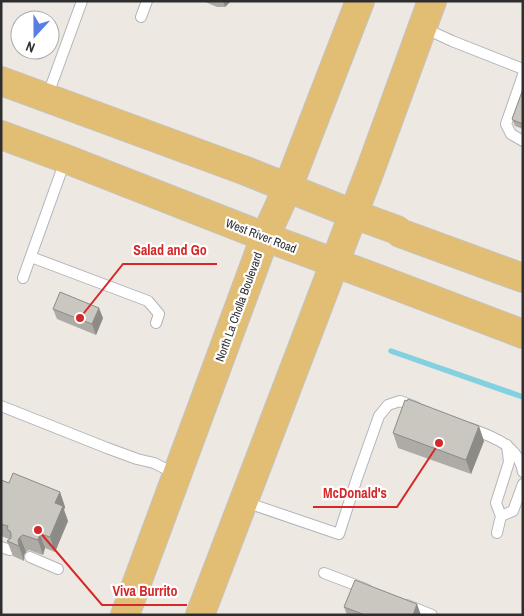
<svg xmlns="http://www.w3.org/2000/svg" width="524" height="616" font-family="'Archivo Narrow',sans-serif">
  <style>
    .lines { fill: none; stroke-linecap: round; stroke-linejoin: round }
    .stream { stroke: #83d0e1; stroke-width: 5.5 }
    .service-casing { stroke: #b3b5bc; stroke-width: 12 }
    .primary-casing { stroke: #c4c4c4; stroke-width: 30 }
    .service { stroke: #fff; stroke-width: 10 }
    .primary { stroke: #e1be74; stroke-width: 28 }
    .wall { fill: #aeaaa5 }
    .shaded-wall { fill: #8d8b86 }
    .building { fill: #cac6c0; stroke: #8d8b86 }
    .labels { text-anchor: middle; stroke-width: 4.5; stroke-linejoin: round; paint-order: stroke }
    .street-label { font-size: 12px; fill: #2e2e2e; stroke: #fff }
    .leader { fill: none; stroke: #d62828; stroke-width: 2 }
    .callout-dot { fill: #d62828; stroke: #fff; stroke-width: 2 }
    .callout-label { font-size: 14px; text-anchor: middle; font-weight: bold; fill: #d62828; stroke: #fff; stroke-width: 4.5; stroke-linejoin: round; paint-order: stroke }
  </style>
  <rect width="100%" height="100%" fill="#ede8e2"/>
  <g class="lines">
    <!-- stream -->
    <polyline class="stream" points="391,351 523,397"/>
    <defs>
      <g id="service">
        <polyline points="141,17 147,1"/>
        <polyline points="424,28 452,41 523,69"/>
        <polyline points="523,75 506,124 511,134 523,141"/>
        <polyline points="47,97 82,1"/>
        <polyline points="31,257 148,301 159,314 156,323"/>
        <polyline points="23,278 65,161"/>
        <polyline points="1,406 107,448 137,459 154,463 176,474"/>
        <path d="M469 428C491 436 519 445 523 472"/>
        <polyline points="245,502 339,534 357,478 379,416 388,405 400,401 416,407"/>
        <polyline points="501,516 513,511 523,484"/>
        <polyline points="497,533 501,516 496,503 509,462 507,445"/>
        <polyline points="1,547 10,550"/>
        <polyline points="30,557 58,569"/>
        <polyline points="324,573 366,589"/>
        <polyline points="407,605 432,615"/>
      </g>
      <g id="primary">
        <polyline points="1,81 246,171 353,214 397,230 400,233 523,278"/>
        <polyline points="1,135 66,159 265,237 376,278 523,334"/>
        <polyline points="125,615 265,237 288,187 360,1"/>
        <polyline points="200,615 371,168 432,1"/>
      </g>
    </defs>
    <!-- service casing -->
    <use href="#service" class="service-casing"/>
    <!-- primary casing -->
    <use href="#primary" class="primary-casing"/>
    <!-- service -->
    <use href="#service" class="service"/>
    <!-- primary -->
    <use href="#primary" class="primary"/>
  </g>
  <!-- wall -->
  <g class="wall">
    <polygon points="203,1 231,1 225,7 217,7"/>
    <polygon points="523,89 523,129 515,126 512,119"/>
    <polygon points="53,309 103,318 96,335 57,319"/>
    <polygon points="393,433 484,441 471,474 398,448"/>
    <polygon points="1,480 9,483 60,492 65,507 64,510 68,521 55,552 45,548 43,555 29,550 26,552 24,555 24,561 13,556 7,541 9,539 1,536"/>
    <polygon points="344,607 421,615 347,615"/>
  </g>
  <!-- shaded-wall -->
  <g class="shaded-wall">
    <polygon points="223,1 231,1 225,7"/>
    <polygon points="99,308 103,318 96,335 92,324"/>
    <polygon points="479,426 484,441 471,474 466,460"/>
    <polygon points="60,492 65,507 64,510 68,521 55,552 50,537 55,503"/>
    <polygon points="40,534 45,548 43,555 38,540"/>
    <polygon points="20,537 26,552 24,555 24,561 19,546 18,540"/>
    <polygon points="417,604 421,615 413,615"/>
  </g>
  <!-- building -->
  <g class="building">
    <polygon points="523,89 523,124 513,120 512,119"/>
    <polygon points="60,292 99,308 92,324 53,309"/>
    <polygon points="408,399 479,426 466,460 393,433 405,400 407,401"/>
    <polygon points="13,473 60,492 55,503 63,506 50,537 40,534 38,540 23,535 20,537 18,540 19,546 7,541 11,538 11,534 10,531 7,529 8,526 1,524 1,480 9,483"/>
    <polygon points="355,580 417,604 413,615 365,615 344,607"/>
  </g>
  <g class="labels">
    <!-- street labels -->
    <g class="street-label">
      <text transform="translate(261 236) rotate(21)" y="4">West River Road</text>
      <text transform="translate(239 307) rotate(-70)" y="4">North La Cholla Boulevard</text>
    </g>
  </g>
  <!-- callouts -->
  <path class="leader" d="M80 318L123 264H217M439 443L397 507H313M38 530L102 605H187"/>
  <g class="callout-dot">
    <circle cx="80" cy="318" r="5"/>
    <circle cx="439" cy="443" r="5"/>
    <circle cx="38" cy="530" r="5"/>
  </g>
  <g class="callout-label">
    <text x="170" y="255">Salad and Go</text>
    <text x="355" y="498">McDonald's</text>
    <text x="145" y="596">Viva Burrito</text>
  </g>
  <!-- border -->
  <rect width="524" height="616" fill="none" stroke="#2e2e2e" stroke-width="5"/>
  <!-- north arrow -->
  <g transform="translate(35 35) rotate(201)"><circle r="24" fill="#ffffff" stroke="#ababab"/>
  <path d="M0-4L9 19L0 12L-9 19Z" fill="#587ee5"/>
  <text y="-8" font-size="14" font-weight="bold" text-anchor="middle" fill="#2e2e2e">N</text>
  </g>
</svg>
